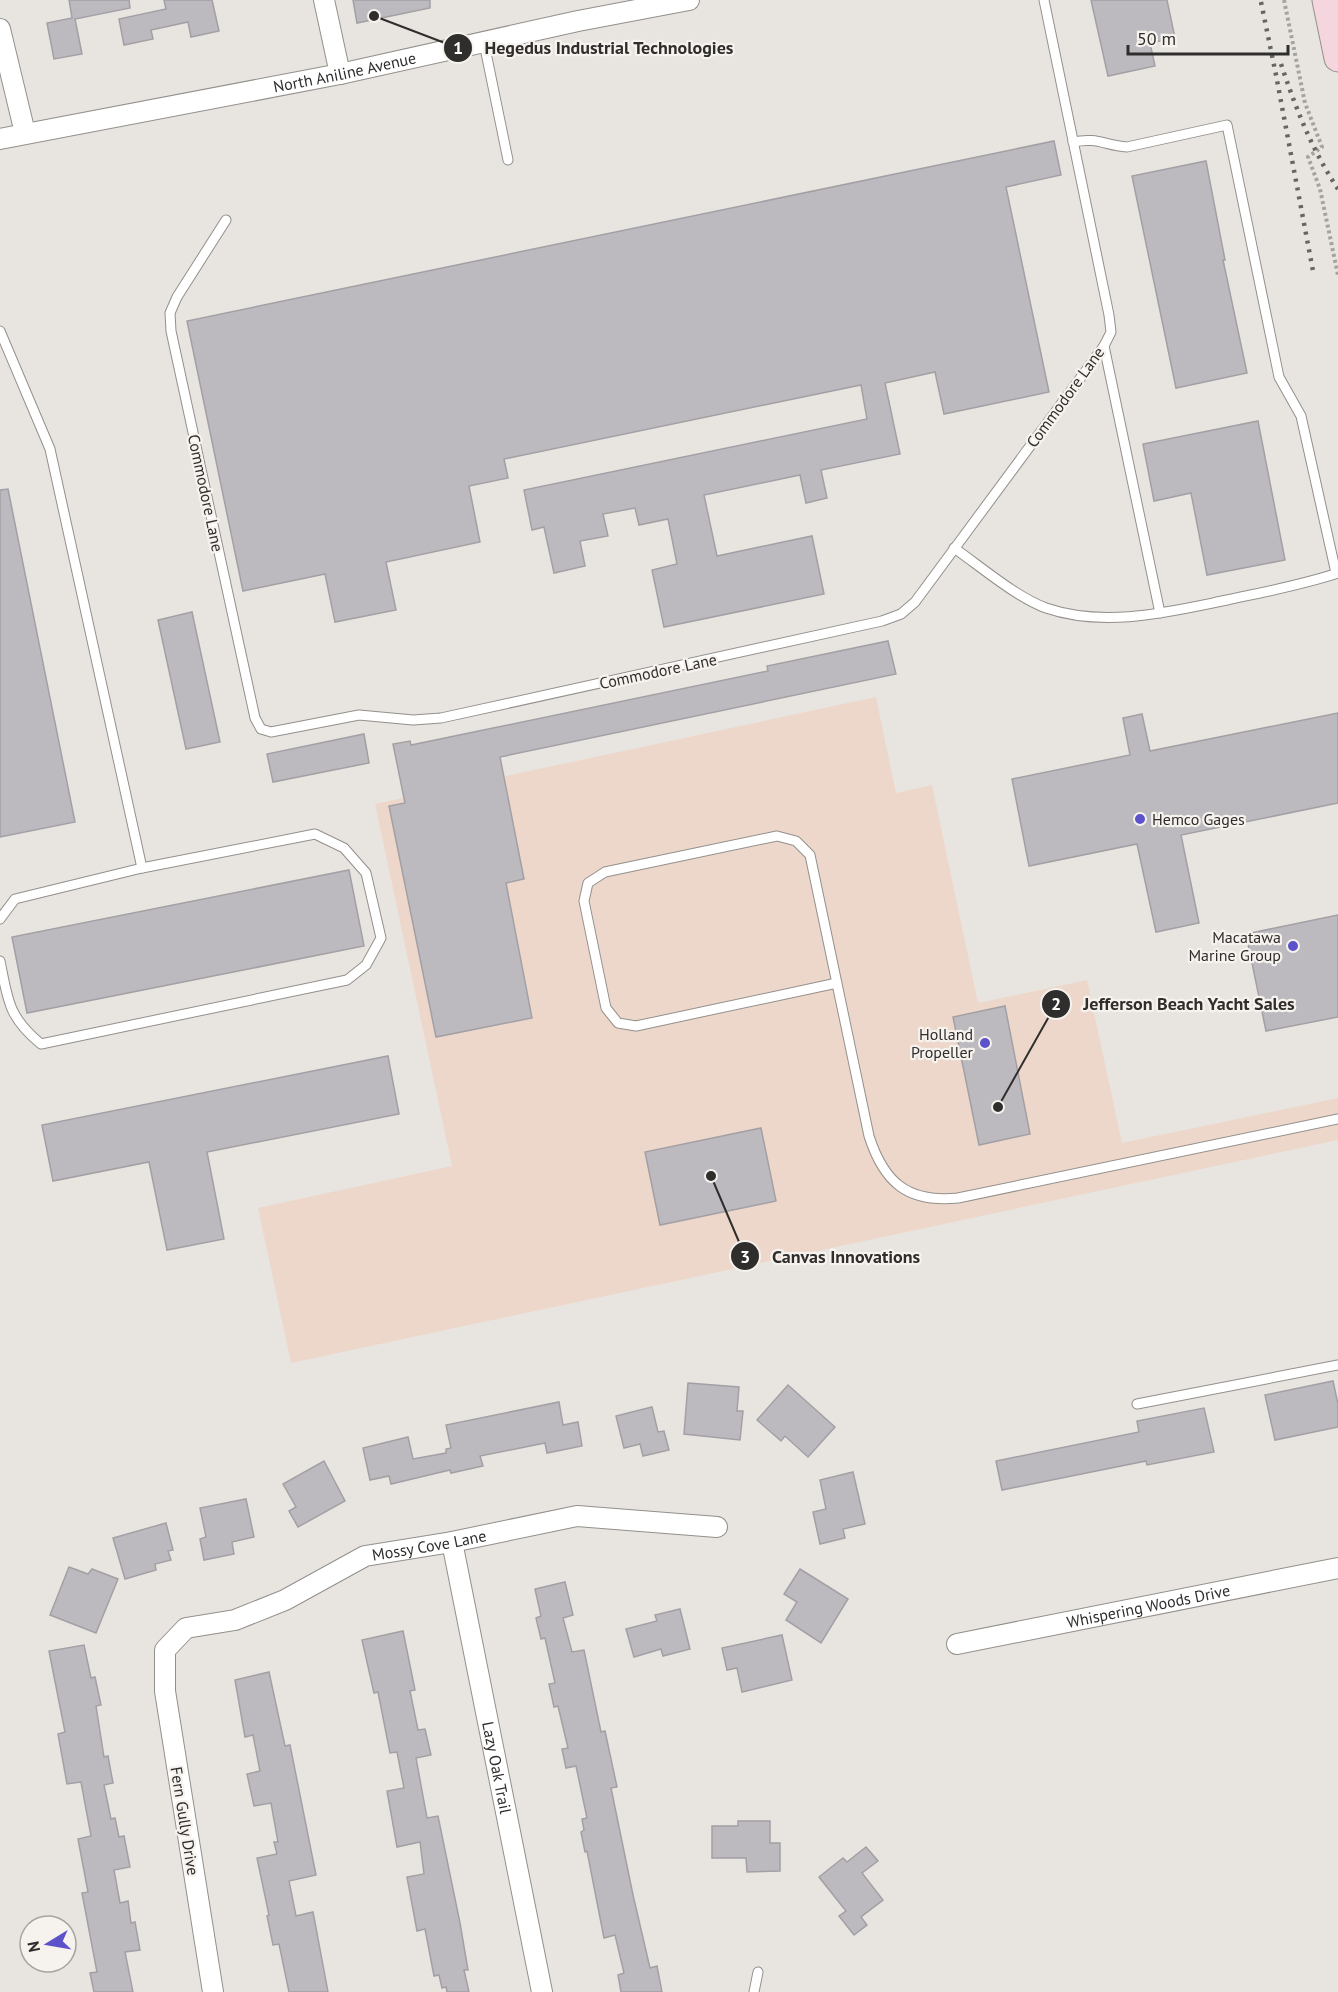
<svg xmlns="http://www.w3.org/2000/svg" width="1338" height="1992" font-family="'PT Sans',sans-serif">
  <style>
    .commercial { fill: #edd7ca }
    .building { fill: #bdbabf; stroke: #a3a0a5; stroke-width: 1.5 }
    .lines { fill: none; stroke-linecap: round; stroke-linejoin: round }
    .lane-casing { stroke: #93908c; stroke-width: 11 }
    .street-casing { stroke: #93908c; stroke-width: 22 }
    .secondary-casing { stroke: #93908c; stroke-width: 29 }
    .path { stroke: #a5a39f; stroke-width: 4; stroke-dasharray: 3 3; stroke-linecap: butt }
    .lane { stroke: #fff; stroke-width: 9 }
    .street { stroke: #fff; stroke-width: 20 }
    .secondary { stroke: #f5d6de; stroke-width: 27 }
    .rail { stroke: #676562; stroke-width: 4.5; stroke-dasharray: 3 6; stroke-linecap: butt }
    .poi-dot { fill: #5c52ca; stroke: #f6f2ee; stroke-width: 2 }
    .labels { text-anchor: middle; stroke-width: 4.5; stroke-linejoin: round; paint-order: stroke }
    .street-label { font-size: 16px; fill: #2f2e2c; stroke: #f6f2ee }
    .poi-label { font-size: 16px; fill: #2f2e2c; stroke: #f6f2ee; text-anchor: end }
    .leader { fill: none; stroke: #2f2e2c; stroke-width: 2 }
    .callout-dot { fill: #2f2e2c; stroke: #f6f2ee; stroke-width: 2 }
    .mark-label { font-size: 18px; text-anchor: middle; font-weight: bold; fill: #fff }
    .callout-label { font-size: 18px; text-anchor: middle; font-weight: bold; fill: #2f2e2c; stroke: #f6f2ee; stroke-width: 4.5; stroke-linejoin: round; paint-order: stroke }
  </style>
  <rect width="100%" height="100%" fill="#e8e5e0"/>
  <!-- commercial -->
  <polygon class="commercial" points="876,697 896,793 932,785 978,1003 1087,980 1122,1143 1338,1098 1338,1140 291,1363 258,1208 452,1166 375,804"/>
  <!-- building -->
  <g class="building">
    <polygon points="69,0 129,0 130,8 75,19 82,54 54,59 47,23 72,18"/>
    <polygon points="164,0 212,0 219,31 191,37 188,22 151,30 153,39 124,45 119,19 166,9"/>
    <polygon points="353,0 430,0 430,8 357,23"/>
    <polygon points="1091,0 1167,0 1175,38 1150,43 1155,66 1108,76"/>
    <polygon points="1054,141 1061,175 1006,187 1049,392 944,414 935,372 885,383 900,454 821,470 827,498 806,503 800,475 704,495 717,556 812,536 824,594 664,627 652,570 677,564 668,519 639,525 635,508 603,514 608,536 580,541 585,566 554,573 544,527 532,530 524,490 867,419 861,385 504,459 508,478 469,486 480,542 386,562 396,610 335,622 325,574 243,591 187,321"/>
    <polygon points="1206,161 1225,260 1223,260 1247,373 1176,388 1132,176"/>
    <polygon points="1258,421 1285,560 1207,575 1191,493 1154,501 1143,444"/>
    <polygon points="8,489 75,822 0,837 0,490"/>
    <polygon points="192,612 220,742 186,749 158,620"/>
    <polygon points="888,641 896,674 500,757 524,879 506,883 532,1018 436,1037 389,806 405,803 393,744 410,741 411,745 768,671 767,666"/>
    <polygon points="1338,713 1338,803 1181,835 1199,923 1156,932 1137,844 1029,866 1012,779 1130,755 1123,718 1142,714 1150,751"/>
    <polygon points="364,734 369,763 273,782 267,754"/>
    <polygon points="349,870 364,946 27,1013 12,937"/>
    <polygon points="1338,915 1338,1017 1266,1031 1246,934"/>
    <polygon points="1005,1006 1030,1134 979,1145 953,1017"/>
    <polygon points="388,1056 399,1114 207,1152 224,1239 167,1250 149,1162 53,1181 42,1125"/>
    <polygon points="761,1128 776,1201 660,1225 645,1152"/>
    <polygon points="1333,1381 1338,1404 1338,1427 1275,1440 1265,1395"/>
    <polygon points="688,1383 739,1387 737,1411 743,1411 740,1440 684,1434"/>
    <polygon points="788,1385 835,1427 808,1457 785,1436 781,1441 757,1420"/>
    <polygon points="559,1402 563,1425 578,1422 582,1446 547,1453 545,1443 480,1456 483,1466 451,1473 450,1470 391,1484 389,1476 370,1480 363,1448 408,1437 413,1459 446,1453 446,1449 451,1448 446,1425"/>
    <polygon points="652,1407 658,1432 664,1431 669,1450 643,1456 640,1444 624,1448 616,1416"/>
    <polygon points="1204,1408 1214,1452 1147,1465 1146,1461 1002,1490 996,1461 1139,1432 1137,1421"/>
    <polygon points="324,1461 345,1501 298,1527 289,1511 296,1507 283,1484"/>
    <polygon points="853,1472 865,1524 843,1529 845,1538 820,1544 813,1512 826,1509 820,1480"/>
    <polygon points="246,1499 254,1537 232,1542 234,1554 204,1560 200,1539 206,1537 200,1508"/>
    <polygon points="166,1523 173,1550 168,1551 171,1560 155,1564 156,1570 125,1579 113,1538"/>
    <polygon points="69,1567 88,1574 92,1569 118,1579 96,1633 50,1615"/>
    <polygon points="800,1569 848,1599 821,1643 786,1620 797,1602 784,1594"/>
    <polygon points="565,1582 573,1615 563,1618 572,1652 584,1650 601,1732 605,1731 617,1787 611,1788 633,1895 650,1968 657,1966 662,1992 621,1992 618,1975 624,1973 615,1935 604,1938 587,1851 585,1852 581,1832 584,1830 582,1819 587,1818 576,1766 566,1768 562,1749 568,1748 558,1706 554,1707 549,1684 555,1683 545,1638 541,1639 536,1618 541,1616 535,1589"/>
    <polygon points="680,1609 690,1649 663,1656 661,1649 634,1657 626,1629 657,1621 655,1615"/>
    <polygon points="403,1631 415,1690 410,1691 418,1730 425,1729 431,1755 416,1758 427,1818 438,1816 460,1923 468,1970 464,1970 469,1992 447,1992 446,1987 442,1988 439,1975 434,1976 425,1929 417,1931 407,1877 424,1874 420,1842 397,1847 387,1791 404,1788 397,1752 390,1753 378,1692 374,1693 362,1640"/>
    <polygon points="782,1635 792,1680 742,1692 737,1668 727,1670 722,1648"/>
    <polygon points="84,1645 91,1678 95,1677 101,1705 96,1706 104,1757 108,1756 113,1783 104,1785 111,1819 115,1818 119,1837 124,1836 130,1867 114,1870 120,1903 128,1901 131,1923 135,1922 140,1950 125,1952 133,1992 94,1992 90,1973 97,1972 82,1893 88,1892 78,1839 91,1836 81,1782 67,1784 58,1734 65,1732 49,1651"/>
    <polygon points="269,1672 285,1746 290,1745 316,1875 289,1881 296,1916 313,1912 328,1992 289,1992 279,1944 273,1945 267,1916 269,1915 257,1858 277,1854 274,1842 278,1842 271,1803 254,1806 247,1774 260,1771 253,1735 245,1737 235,1680"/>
    <polygon points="738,1821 770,1821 770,1843 780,1843 780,1871 747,1872 746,1858 712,1858 712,1826 738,1826"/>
    <polygon points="866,1847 878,1861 862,1873 883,1900 861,1917 867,1925 854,1935 839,1916 846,1911 819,1877 843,1858 847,1862"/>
  </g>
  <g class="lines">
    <defs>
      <g id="lane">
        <polyline points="484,43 508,160"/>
        <path d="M1073 142C1097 137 1104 145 1127 147L1227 125 1279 377 1301 416 1336 573"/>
        <polyline points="226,220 177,297 170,313 171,331 255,718 261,729 271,732 359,715 413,720 441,718 882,621 901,614 915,602 1104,346 1111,332 1109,315 1044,0"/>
        <polyline points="0,331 50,449 142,868"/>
        <polyline points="1104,346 1160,613"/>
        <path d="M954 548C980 566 1016 597 1046 608 1105 628 1168 612 1227 600 1264 592 1302 585 1338 573"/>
        <path d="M0 919 15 899 142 868 315 834 344 848 366 873 381 938 366 965 347 980 41 1044C8 1017 8 1000 0 961"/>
        <path d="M837 983 636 1026 618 1023 606 1008 584 901 588 883 605 872 777 836 796 841 810 855 869 1136C884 1183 908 1203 958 1198L1338 1119"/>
        <polyline points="1137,1404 1338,1365"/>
        <polyline points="754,1992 758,1972"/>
      </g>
      <g id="street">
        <polyline points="324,0 340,74"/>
        <polyline points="0,29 25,133"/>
        <path id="s1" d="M0 139 340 74 578 21 689 0"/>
        <path id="s2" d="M452 1542 542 1992"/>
        <path id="s3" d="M957 1644 1338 1568"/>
        <path id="s4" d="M213 1992 165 1691V1650L186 1628 235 1620 285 1600 365 1556 452 1542 577 1516 717 1527"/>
      </g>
      <polyline id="secondary" points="1326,0 1338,58"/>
    </defs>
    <!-- lane casing -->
    <use href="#lane" class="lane-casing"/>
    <!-- street casing -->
    <use href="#street" class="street-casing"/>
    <!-- secondary casing -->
    <use href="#secondary" class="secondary-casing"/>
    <!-- path -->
    <polyline class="path" points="1284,0 1305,103 1322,147 1308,157 1320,189 1338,275"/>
    <!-- lane -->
    <use href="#lane" class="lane"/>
    <!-- street -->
    <use href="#street" class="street"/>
    <!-- secondary -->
    <use href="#secondary" class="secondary"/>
    <!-- rail -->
    <g class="rail">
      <polyline points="1261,2 1276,75 1313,271"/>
      <path d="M1281 64C1296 109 1312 150 1338 189"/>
    </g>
  </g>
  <!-- markers -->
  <g class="poi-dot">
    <circle cx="1140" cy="819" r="6"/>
    <circle cx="1293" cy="946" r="6"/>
    <circle cx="985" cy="1043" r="6"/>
  </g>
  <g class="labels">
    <!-- street labels -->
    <g class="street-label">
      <text dy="6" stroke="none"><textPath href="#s1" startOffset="351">North Aniline Avenue</textPath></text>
      <text transform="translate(1065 397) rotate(-54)" y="6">Commodore Lane</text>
      <text transform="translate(206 493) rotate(78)" y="6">Commodore Lane</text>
      <text transform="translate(658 671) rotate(-12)" y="6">Commodore Lane</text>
      <text dy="6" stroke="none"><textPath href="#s4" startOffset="636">Mossy Cove Lane</textPath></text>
      <text dy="6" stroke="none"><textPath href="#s3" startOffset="195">Whispering Woods Drive</textPath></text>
      <text dy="6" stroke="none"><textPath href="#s2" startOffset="230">Lazy Oak Trail</textPath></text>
      <text transform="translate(185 1821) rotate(81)" y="6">Fern Gully Drive</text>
    </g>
    <!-- poi labels -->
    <g class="poi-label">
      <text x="1152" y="825" text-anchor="start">Hemco Gages</text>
      <text x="1281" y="943">Macatawa<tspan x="1281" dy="18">Marine Group</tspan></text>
      <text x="973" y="1040">Holland<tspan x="973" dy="18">Propeller</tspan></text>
    </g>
  </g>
  <!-- callouts -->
  <path class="leader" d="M374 16L458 48M998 1107L1056 1004M711 1176L745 1256"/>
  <g class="callout-dot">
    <circle cx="374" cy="16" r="6"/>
    <circle cx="998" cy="1107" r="6"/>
    <circle cx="711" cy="1176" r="6"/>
    <circle cx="458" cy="48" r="15"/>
    <circle cx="1056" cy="1004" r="15"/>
    <circle cx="745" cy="1256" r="15"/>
  </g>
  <g class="mark-label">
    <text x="458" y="54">1</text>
    <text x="1056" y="1010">2</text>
    <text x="745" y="1263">3</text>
  </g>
  <g class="callout-label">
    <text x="609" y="54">Hegedus Industrial Technologies</text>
    <text x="1189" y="1010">Jefferson Beach Yacht Sales</text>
    <text x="846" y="1263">Canvas Innovations</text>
  </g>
  <!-- north arrow -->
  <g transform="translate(48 1944) rotate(259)"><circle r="28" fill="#f6f2ee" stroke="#a6a4a0" stroke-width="1.5"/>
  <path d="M0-4.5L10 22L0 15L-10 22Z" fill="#5c52ca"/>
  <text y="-9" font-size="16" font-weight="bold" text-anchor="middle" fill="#2f2e2c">N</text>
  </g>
  <!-- scale -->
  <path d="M1128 45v9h160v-9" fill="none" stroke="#2f2e2c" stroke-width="3"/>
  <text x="1137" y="45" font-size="18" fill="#2f2e2c" stroke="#f6f2ee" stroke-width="4.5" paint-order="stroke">50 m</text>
</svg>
